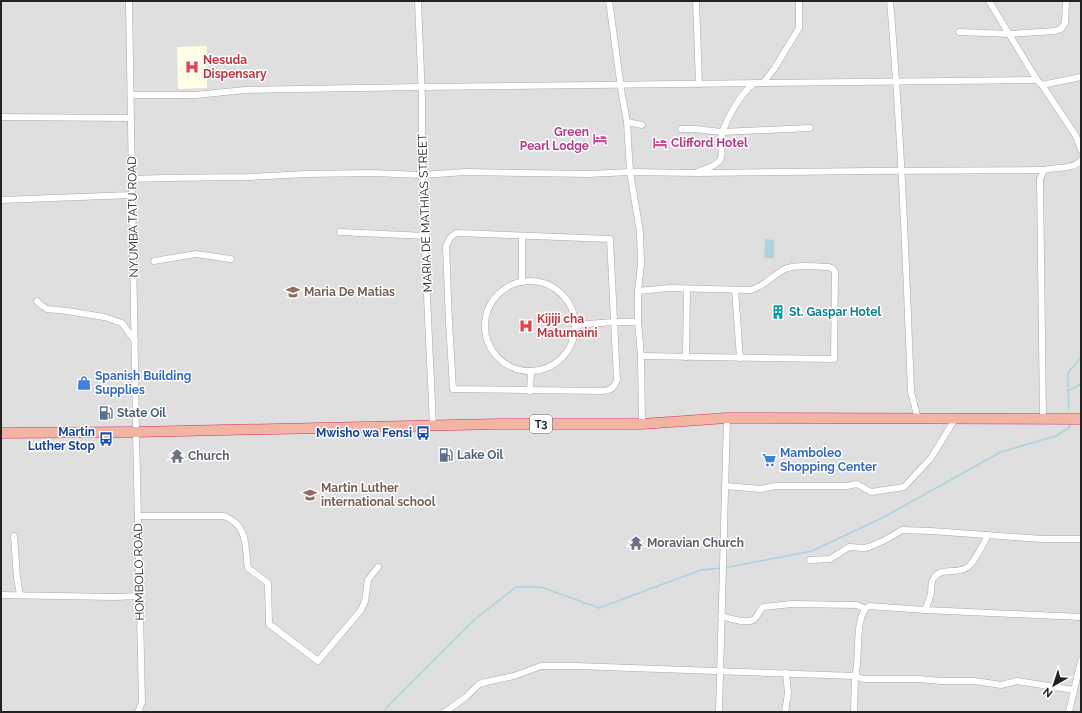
<svg xmlns="http://www.w3.org/2000/svg" width="1082" height="713" font-family="Raleway,sans-serif">
  <style>
    .residential { fill: #e0dfdf }
    .education { fill: #ffffe5 }
    .water { fill: #aad3df }
    .lines { fill: none; stroke-linecap: round; stroke-linejoin: round }
    .stream { stroke: #aad3df; stroke-width: 1.5 }
    .minor-casing { stroke: #a9a9a9; stroke-width: 7 }
    .trunk-casing { stroke: #dc2a67; stroke-width: 11 }
    .minor { stroke: #fff; stroke-width: 6 }
    .trunk { stroke: #f2b4a3; stroke-width: 10 }
    .labels { text-anchor: middle; stroke-width: 3; stroke-linejoin: round; paint-order: stroke }
    .shield { fill: #fff; stroke: #646464; stroke-width: 1 }
    .shield-label { font-size: 11px; font-weight: bold; fill: #222 }
    .health-label { font-size: 12px; font-weight: bold; fill: #be3a42; stroke: #fff; text-anchor: start }
    .hotel-label { font-size: 12px; font-weight: bold; fill: #b23c85; stroke: #fff; text-anchor: end }
    .street-label { font-size: 12px; fill: #222; stroke: #fff }
    .education-label { font-size: 12px; font-weight: bold; fill: #785e54; stroke: #fff; text-anchor: start }
    .culture-label { font-size: 12px; font-weight: bold; fill: #0d838f; stroke: #fff; text-anchor: start }
    .shop-label { font-size: 12px; font-weight: bold; fill: #366cbe; stroke: #fff; text-anchor: start }
    .service-label { font-size: 12px; font-weight: bold; fill: #4e5e75; stroke: #fff; text-anchor: start }
    .transit-label { font-size: 12px; font-weight: bold; fill: #164399; stroke: #fff; text-anchor: end }
    .worship-label { font-size: 12px; font-weight: bold; fill: #5b616d; stroke: #fff; text-anchor: start }
  </style>
  <rect width="100%" height="100%" fill="#f2efe9"/>
  <!-- residential -->
  <rect class="residential" x="1" y="1" width="1080" height="711"/>
  <!-- education -->
  <polygon class="education" points="207,46 207,88 178,89 177,47"/>
  <!-- water -->
  <polygon class="water" points="765,239 774,240 774,258 764,258"/>
  <g class="lines">
    <!-- stream -->
    <g class="stream">
      <polyline points="1068,391 1068,373 1081,357"/>
      <polyline points="1069,409 1068,391 1081,384"/>
      <polyline points="724,568 812,551 884,517 1001,452 1056,436 1070,427 1069,423"/>
      <polyline points="385,712 386,708 474,620 516,587 541,587 599,608 701,570 721,568"/>
    </g>
    <defs>
      <g id="minor">
        <polyline points="129,1 136,432 142,702 138,712"/>
        <polyline points="418,1 422,99 422,175 428,318 433,425"/>
        <polyline points="609,1 622,95 627,122 630,172 640,232 641,264 638,291 638,322 641,356 642,424"/>
        <polyline points="696,1 699,84"/>
        <path d="M890 1C901 131 906 262 911 392L918 419"/>
        <polyline points="989,1 1037,80 1042,85 1076,136 1081,150"/>
        <polyline points="959,32 1010,34 1055,31 1061,29 1065,23 1066,1"/>
        <polyline points="763,83 774,69 799,28 799,1"/>
        <polyline points="1042,85 1081,77"/>
        <polyline points="131,95 196,95 245,90 420,87 1037,80"/>
        <polyline points="1,117 131,118"/>
        <polyline points="627,122 642,125"/>
        <polyline points="681,129 695,129 722,132 810,128"/>
        <path d="M698 172C706 168 715 167 720 160 724 153 720 149 721 142 721 126 741 93 754 83"/>
        <polyline points="132,179 163,178 248,177 306,174 373,173 422,175 465,172 588,174 630,172 696,173 869,171 1044,170"/>
        <polyline points="1,200 132,195"/>
        <polyline points="340,232 426,236"/>
        <path d="M456 233 610 239 617 380C614 388 611 390 603 391L453 389 449 322 446 246 450 238Z"/>
        <polyline points="154,261 196,254 231,259"/>
        <circle cx="530" cy="326" r="45"/>
        <polyline points="522,282 522,236"/>
        <polyline points="735,290 740,358"/>
        <path d="M638 291 669 288 750 290C764 287 773 275 785 269 795 264 817 267 829 267L833 269 835 272 834 359 641 356"/>
        <polyline points="37,301 42,306 47,309 67,311 104,317 122,323 135,341"/>
        <polyline points="576,325 613,322 638,322"/>
        <polyline points="686,357 687,289"/>
        <polyline points="530,391 531,371"/>
        <path d="M1043 418 1040 179 1044 170C1056 167 1073 170 1081 160"/>
        <polyline points="725,486 761,489 776,486 847,486 857,484 871,492 904,487 931,458 955,419"/>
        <path d="M138 516H224C248 525 245 546 248 568L268 583 269 624 318 661 361 610 365 601 368 580 378 567"/>
        <polyline points="14,536 17,578 20,595"/>
        <polyline points="810,560 830,559 849,547 864,548 869,547 885,540 902,530 931,531 1042,539 1081,539"/>
        <polyline points="1,595 115,597 139,596"/>
        <path d="M925 610C927 605 930 599 931 593 932 587 930 582 934 578 941 566 958 575 968 567 974 562 984 543 988 535"/>
        <path d="M721 616C730 618 745 624 753 620 758 617 759 610 763 607L792 604 857 605 865 609"/>
        <path d="M445 712 466 697 479 684 486 682 514 676 541 666H576L855 676C861 659 853 616 869 606L925 610 1081 617"/>
        <polyline points="719,712 727,418"/>
        <polyline points="785,712 788,693 786,673"/>
        <polyline points="854,712 855,676 863,679 919,679 941,681 975,681 1001,685 1017,681 1074,690"/>
        <polyline points="1069,712 1081,661"/>
      </g>
      <polyline id="trunk" points="1,433 136,432 498,424 642,424 727,418 1081,419"/>
    </defs>
    <!-- minor casing -->
    <use href="#minor" class="minor-casing"/>
    <!-- trunk casing -->
    <use href="#trunk" class="trunk-casing"/>
    <!-- minor -->
    <use href="#minor" class="minor"/>
    <!-- trunk -->
    <use href="#trunk" class="trunk"/>
  </g>
  <!-- icons -->
  <defs>
    <symbol id="hospital-bare" viewBox="-9 -9 18 18"><path d="M-5-5h3v3.5h4V-5h3V5h-3V1.5h-4V5h-3Z" fill="#e0444e" stroke="#fff" stroke-width="2.5" paint-order="stroke"/></symbol>
    <symbol id="hotel-bare" viewBox="-9 -9 18 18"><path d="M-6-4.5h1.5V1H6V5H4.5V3h-9V5H-6ZM-4 0a1.8 1.8 0 1 1 3.6 0ZM.5 0V-2.5h3Q6-2.5 6 0Z" fill="#d1479c" stroke="#fff" stroke-width="2.5" paint-order="stroke"/></symbol>
    <symbol id="school-bare" viewBox="-9 -9 18 18"><path d="M0-5L7-2L0 1L-7-2ZM-4 1L0 2.5L4 1V4Q0 6-4 4Z" fill="#8d6e63" stroke="#fff" stroke-width="2.5" paint-order="stroke"/></symbol>
    <symbol id="building-bare" viewBox="-9 -9 18 18"><path d="M-4-6H4V6H1V3H-1V6H-4ZM-2.5-4.3h1.7v1.8h-1.7ZM.8-4.3h1.7v1.8H.8ZM-2.5-1h1.7V.8h-1.7ZM.8-1h1.7V.8H.8Z" fill="#0f9aa8" stroke="#fff" stroke-width="2.5" paint-order="stroke"/></symbol>
    <symbol id="shop-bare" viewBox="-9 -9 18 18"><path d="M-5-2.5h2.3a2.7 3.5 0 0 1 5.4 0H5L5.5 6h-11ZM-1.5-2.5h3a1.5 2.3 0 0 0-3 0Z" fill="#3f7fe0" stroke="#fff" stroke-width="2.5" paint-order="stroke"/></symbol>
    <symbol id="fuel-bare" viewBox="-9 -9 18 18"><path d="M-5.5-6h7V0h2V4h1.3V-2.5L3-4.5l.8-.8L6-3V5H2.5V1h-1V6h-7ZM-4.2-4.7v3.2H.2V-4.7Z" fill="#5c6f8a" stroke="#fff" stroke-width="2.5" paint-order="stroke"/></symbol>
    <symbol id="bus-bare" viewBox="-9 -9 18 18"><path d="M-5-6H5V4H4V6H2V4H-2V6H-4V4H-5ZM-3.5-4V0h7V-4ZM-3.5 1.2v1.5H-2V1.2ZM2 1.2v1.5H3.5V1.2Z" fill="#1a4fb4" stroke="#fff" stroke-width="2.5" paint-order="stroke"/></symbol>
    <symbol id="temple-bare" viewBox="-9 -9 18 18"><path d="M0-6L5-2H3V0L6.5 2.5H4V6H1.5V3h-3V6H-4V2.5H-6.5L-3 0V-2H-5Z" fill="#6b7280" stroke="#fff" stroke-width="2.5" paint-order="stroke"/></symbol>
    <symbol id="supermarket-bare" viewBox="-9 -9 18 18"><path d="M-6-5.5h2.5l.6 2H6L4.5 2H-2.5L-4.4-4H-6ZM-1.5 3.2a1.3 1.3 0 1 0 .1 0ZM3 3.2a1.3 1.3 0 1 0 .1 0Z" fill="#3f7fe0" stroke="#fff" stroke-width="2.5" paint-order="stroke"/></symbol>
  </defs>
  <g fill-rule="evenodd">
    <use href="#hospital-bare" x="182" y="57" width="20" height="20"/>
    <use href="#hotel-bare" x="590" y="129" width="20" height="20"/>
    <use href="#hotel-bare" x="650" y="133" width="20" height="20"/>
    <use href="#school-bare" x="283" y="282" width="20" height="20"/>
    <use href="#building-bare" x="768" y="302" width="20" height="20"/>
    <use href="#hospital-bare" x="516" y="316" width="20" height="20"/>
    <use href="#shop-bare" x="74" y="373" width="20" height="20"/>
    <use href="#fuel-bare" x="96" y="403" width="20" height="20"/>
    <use href="#bus-bare" x="413" y="423" width="20" height="20"/>
    <use href="#bus-bare" x="96" y="429" width="20" height="20"/>
    <use href="#fuel-bare" x="436" y="445" width="20" height="20"/>
    <use href="#temple-bare" x="167" y="446" width="20" height="20"/>
    <use href="#supermarket-bare" x="759" y="450" width="20" height="20"/>
    <use href="#school-bare" x="300" y="485" width="20" height="20"/>
    <use href="#temple-bare" x="626" y="533" width="20" height="20"/>
  </g>
  <g class="labels">
    <!-- shield labels -->
    <rect class="shield" x="530" y="415" width="22" height="18" rx="3"/>
    <g class="shield-label">
      <text x="541" y="428">T3</text>
    </g>
    <!-- health labels -->
    <g class="health-label">
      <text x="203" y="64">Nesuda<tspan x="203" dy="14">Dispensary</tspan></text>
      <text x="537" y="323">Kijiji cha<tspan x="537" dy="14">Matumaini</tspan></text>
    </g>
    <!-- hotel labels -->
    <g class="hotel-label">
      <text x="589" y="136">Green<tspan x="589" dy="14">Pearl Lodge</tspan></text>
      <text x="671" y="147" text-anchor="start">Clifford Hotel</text>
    </g>
    <!-- street labels -->
    <g class="street-label">
      <text transform="translate(425 213) rotate(-92)" y="4">MARIA DE MATHIAS STREET</text>
      <text transform="translate(133 217) rotate(-91)" y="4">NYUMBA TATU ROAD</text>
      <text transform="translate(139 572) rotate(-91)" y="4">HOMBOLO ROAD</text>
    </g>
    <!-- education labels -->
    <g class="education-label">
      <text x="304" y="296">Maria De Matias</text>
      <text x="321" y="492">Martin Luther<tspan x="321" dy="14">international school</tspan></text>
    </g>
    <!-- culture labels -->
    <g class="culture-label">
      <text x="789" y="316">St. Gaspar Hotel</text>
    </g>
    <!-- shop labels -->
    <g class="shop-label">
      <text x="95" y="380">Spanish Building<tspan x="95" dy="14">Supplies</tspan></text>
      <text x="780" y="457">Mamboleo<tspan x="780" dy="14">Shopping Center</tspan></text>
    </g>
    <!-- service labels -->
    <g class="service-label">
      <text x="117" y="417">State Oil</text>
      <text x="457" y="459">Lake Oil</text>
    </g>
    <!-- transit labels -->
    <g class="transit-label">
      <text x="95" y="436">Martin<tspan x="95" dy="14">Luther Stop</tspan></text>
      <text x="412" y="437">Mwisho wa Fensi</text>
    </g>
    <!-- worship labels -->
    <g class="worship-label">
      <text x="188" y="460">Church</text>
      <text x="647" y="547">Moravian Church</text>
    </g>
  </g>
  <!-- border -->
  <rect width="1082" height="713" fill="none" stroke="#222222" stroke-width="4"/>
  <!-- north arrow -->
  <g transform="translate(1054 685) rotate(219)" stroke="#ffffff" stroke-width="3" paint-order="stroke">
  <path d="M0-3L7 15L0 10L-7 15Z" fill="#222222"/>
  <text y="-6" font-size="11" font-weight="bold" text-anchor="middle" fill="#222222">N</text>
  </g>
</svg>
